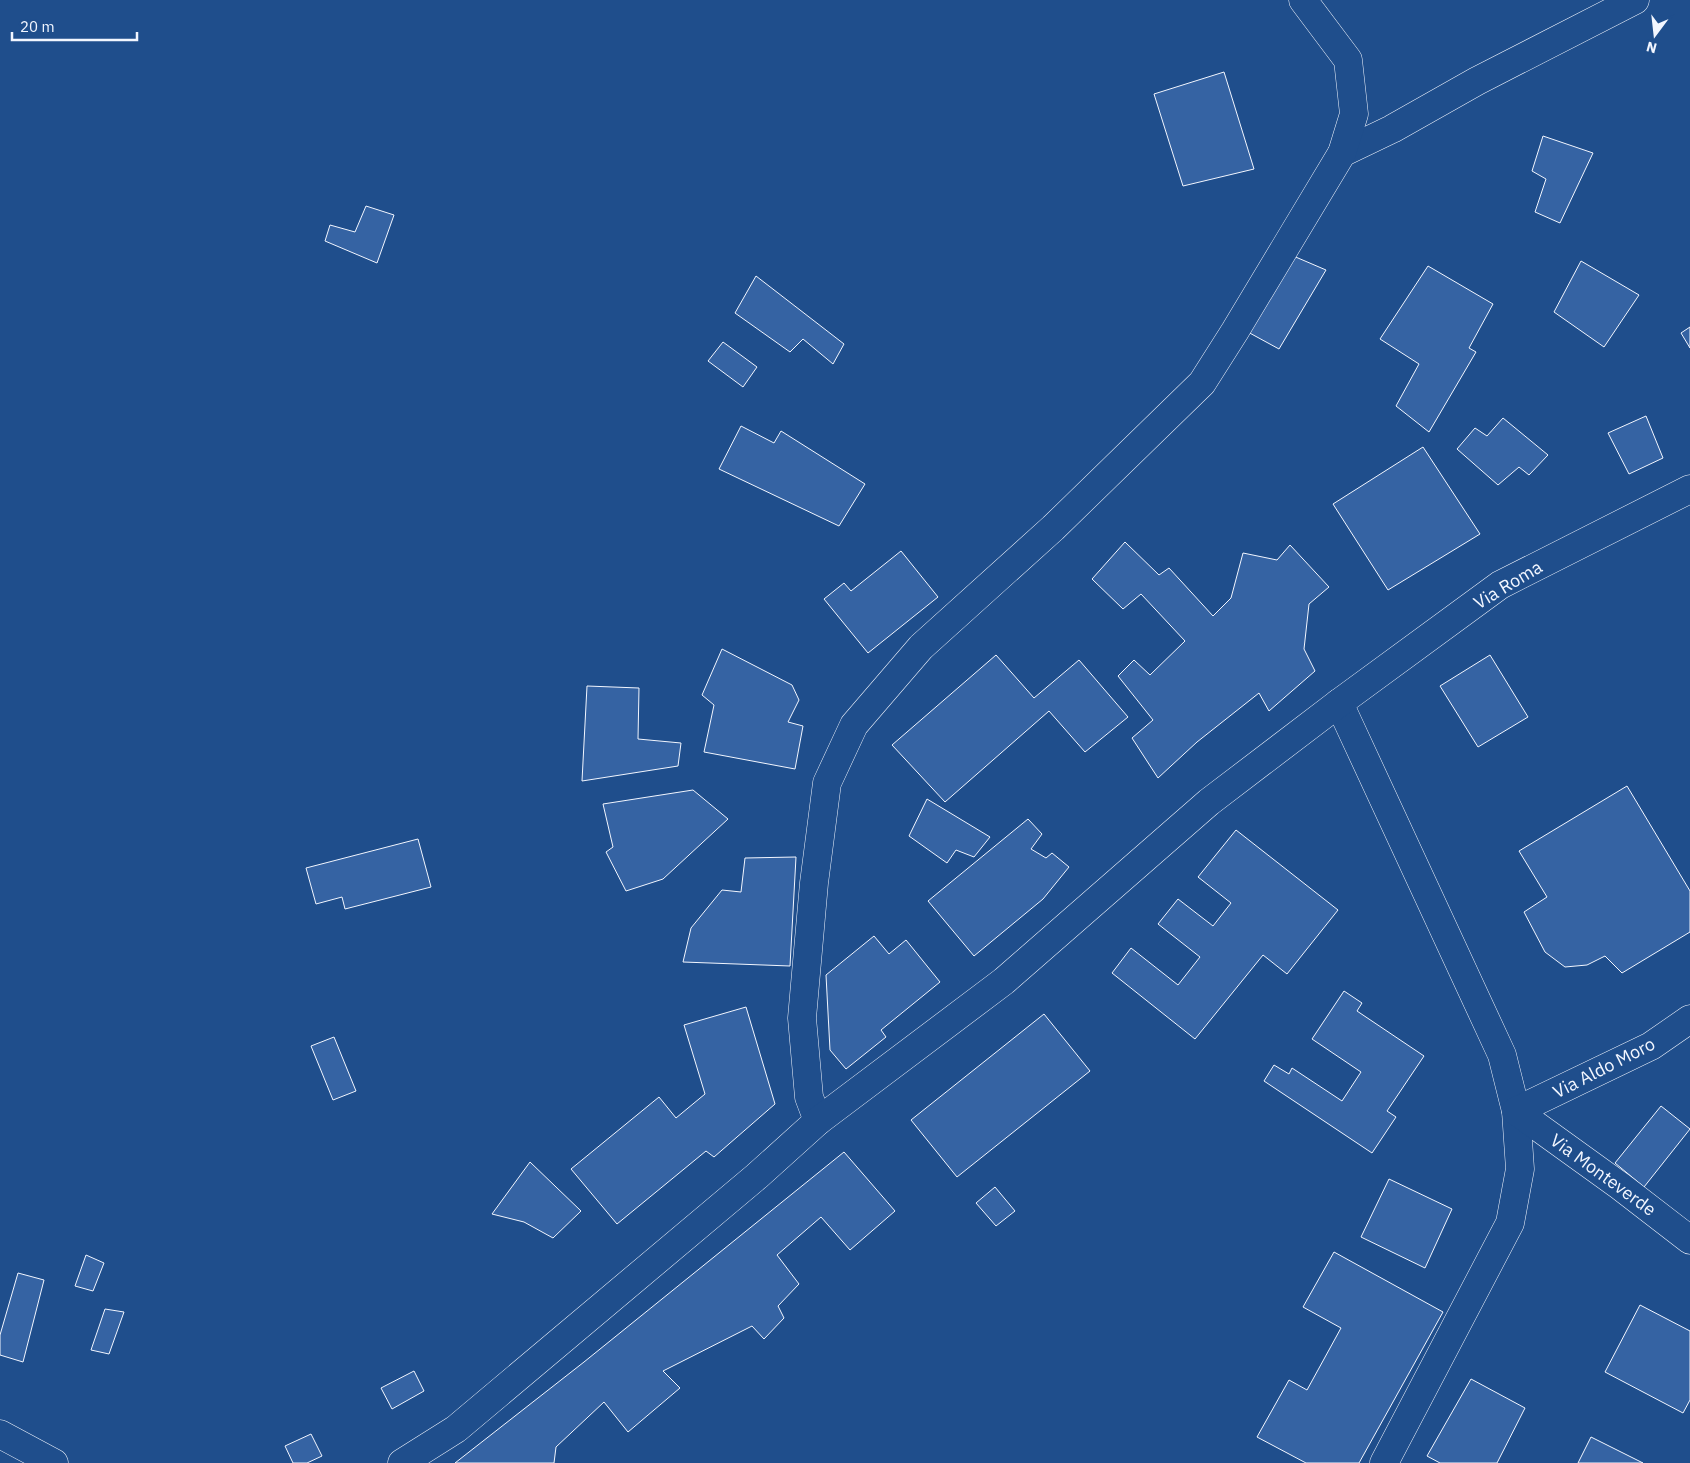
<svg xmlns="http://www.w3.org/2000/svg" width="1690" height="1463" font-family="'IBM Plex Sans',sans-serif">
  <style>
    .building { fill: #3563a3; stroke: #f2f6ff }
    .lines { fill: none; stroke-linecap: round; stroke-linejoin: round }
    .street-casing { stroke: #f2f6ff; stroke-width: 29 }
    .primary-casing { stroke: #f2f6ff; stroke-width: 29 }
    .street { stroke: #1f4e8c; stroke-width: 28 }
    .primary { stroke: #1f4e8c; stroke-width: 28 }
    .labels { text-anchor: middle; stroke-width: 4; stroke-linejoin: round; paint-order: stroke }
    .street-label { font-size: 18px; fill: #f2f6ff; stroke: #1f4e8c }
  </style>
  <rect width="100%" height="100%" fill="#1f4e8c"/>
  <!-- building -->
  <g class="building">
    <polygon points="1224,72 1254,169 1183,186 1154,94"/>
    <polygon points="1543,136 1593,153 1560,223 1535,212 1546,179 1532,171"/>
    <polygon points="366,206 394,215 377,263 325,241 330,225 355,232"/>
    <polygon points="1291,255 1326,270 1279,349 1246,331"/>
    <polygon points="1581,261 1639,295 1604,347 1554,312"/>
    <polygon points="1428,266 1493,304 1469,348 1476,352 1429,432 1396,406 1419,364 1380,339"/>
    <polygon points="756,276 844,344 833,364 803,339 790,352 735,313"/>
    <polygon points="1690,327 1690,348 1681,333"/>
    <polygon points="723,342 757,367 743,387 708,361"/>
    <polygon points="1646,416 1663,458 1629,474 1608,433"/>
    <polygon points="1503,418 1548,455 1529,475 1519,467 1498,485 1457,449 1475,428 1487,436"/>
    <polygon points="741,426 774,443 781,431 865,484 839,526 719,469"/>
    <polygon points="1423,447 1480,534 1388,590 1333,504"/>
    <polygon points="1125,542 1159,575 1169,568 1213,616 1231,598 1243,553 1277,560 1290,545 1329,587 1309,604 1304,649 1315,671 1269,711 1259,693 1197,742 1158,778 1132,738 1153,720 1118,676 1134,660 1150,675 1185,641 1141,594 1123,609 1092,579"/>
    <polygon points="901,551 938,597 868,653 824,599 844,583 851,591"/>
    <polygon points="722,649 792,685 799,700 788,722 803,726 795,769 704,752 714,705 702,695"/>
    <polygon points="996,655 1034,698 1079,660 1128,717 1085,752 1049,711 945,802 892,745"/>
    <polygon points="1490,655 1528,717 1478,747 1440,686"/>
    <polygon points="587,686 639,688 638,739 681,743 678,766 582,781"/>
    <polygon points="1627,786 1690,891 1690,932 1622,973 1605,956 1587,965 1565,967 1545,952 1524,912 1547,897 1519,851"/>
    <polygon points="693,790 728,819 663,879 626,891 606,852 613,847 603,804"/>
    <polygon points="927,799 990,837 974,857 956,850 947,863 909,836"/>
    <polygon points="1028,819 1042,834 1031,849 1046,858 1052,853 1069,867 1043,899 974,956 928,901"/>
    <polygon points="1236,830 1338,910 1287,974 1263,955 1195,1039 1112,973 1131,948 1178,985 1200,957 1158,924 1178,899 1213,926 1231,903 1198,877"/>
    <polygon points="418,839 431,887 345,909 342,897 316,904 306,868"/>
    <polygon points="796,857 790,966 683,962 691,928 722,890 741,892 745,858"/>
    <polygon points="874,936 889,954 906,940 940,982 881,1030 886,1037 846,1069 830,1050 826,975"/>
    <polygon points="1344,991 1362,1003 1357,1011 1424,1056 1387,1111 1396,1117 1372,1153 1264,1081 1274,1065 1289,1074 1292,1068 1342,1101 1361,1072 1312,1039"/>
    <polygon points="746,1007 775,1104 714,1157 706,1151 617,1224 571,1169 659,1097 676,1118 705,1094 684,1025"/>
    <polygon points="1044,1014 1090,1071 957,1177 911,1120"/>
    <polygon points="334,1037 356,1091 333,1100 311,1046"/>
    <polygon points="1661,1106 1690,1129 1644,1187 1615,1163"/>
    <polygon points="844,1152 895,1211 850,1250 821,1217 777,1255 799,1284 778,1306 784,1318 764,1339 752,1326 663,1371 680,1388 628,1432 604,1402 556,1447 554,1463 455,1463 584,1362"/>
    <polygon points="530,1162 581,1211 553,1238 524,1222 492,1214"/>
    <polygon points="1389,1179 1452,1209 1425,1268 1361,1237"/>
    <polygon points="995,1187 1015,1211 996,1226 976,1203"/>
    <polygon points="1334,1252 1443,1312 1359,1463 1306,1463 1257,1437 1289,1380 1307,1390 1341,1328 1303,1307"/>
    <polygon points="86,1255 104,1263 93,1291 75,1286"/>
    <polygon points="18,1273 44,1280 23,1362 0,1355 0,1335"/>
    <polygon points="1640,1305 1690,1331 1690,1400 1683,1413 1605,1372"/>
    <polygon points="105,1309 124,1312 109,1354 91,1350"/>
    <polygon points="414,1371 424,1391 392,1409 381,1388"/>
    <polygon points="1471,1379 1525,1408 1497,1463 1440,1463 1427,1456"/>
    <polygon points="311,1434 322,1456 307,1463 293,1463 285,1446"/>
    <polygon points="1591,1437 1643,1463 1578,1463"/>
  </g>
  <g class="lines">
    <defs>
      <g id="street">
        <polyline points="1342,153 1392,129 1477,81 1635,0"/>
        <polyline points="1339,703 1502,1055 1516,1111 1520,1169 1510,1223 1384,1463"/>
        <polyline points="1690,1019 1651,1046 1516,1111 1620,1186 1690,1240"/>
        <polyline points="818,1121 809,1097 802,1018 814,883 827,783 854,725 921,647 1053,528 1202,383 1235,331 1342,153 1354,114 1348,60 1303,0"/>
      </g>
      <g id="primary">
        <polyline points="0,1434 54,1463"/>
        <polyline points="402,1463 456,1429 757,1176 818,1121 1004,981 1209,802 1339,703 1500,585 1690,489"/>
      </g>
    </defs>
    <!-- street casing -->
    <use href="#street" class="street-casing"/>
    <!-- primary casing -->
    <use href="#primary" class="primary-casing"/>
    <!-- street -->
    <use href="#street" class="street"/>
    <!-- primary -->
    <use href="#primary" class="primary"/>
  </g>
  <g class="labels">
    <!-- street labels -->
    <g class="street-label">
      <text transform="translate(1508 585) rotate(-31)" y="6">Via Roma</text>
      <text transform="translate(1604 1068) rotate(-27)" y="6">Via Aldo Moro</text>
      <text transform="translate(1603 1175) rotate(36)" y="6">Via Monteverde</text>
    </g>
  </g>
  <!-- north arrow -->
  <g transform="translate(1655 35) rotate(195)" stroke="#1f4e8c" stroke-width="4" paint-order="stroke">
  <path d="M0-4L9 19L0 12L-9 19Z" fill="#f2f6ff"/>
  <text y="-8" font-size="14" font-weight="bold" text-anchor="middle" fill="#f2f6ff">N</text>
  </g>
  <!-- scale -->
  <path d="M12 32v8h125v-8" fill="none" stroke="#f2f6ff" stroke-width="2.5"/>
  <text x="20" y="32" font-size="15" fill="#f2f6ff" stroke="#1f4e8c" stroke-width="4" paint-order="stroke">20 m</text>
</svg>
